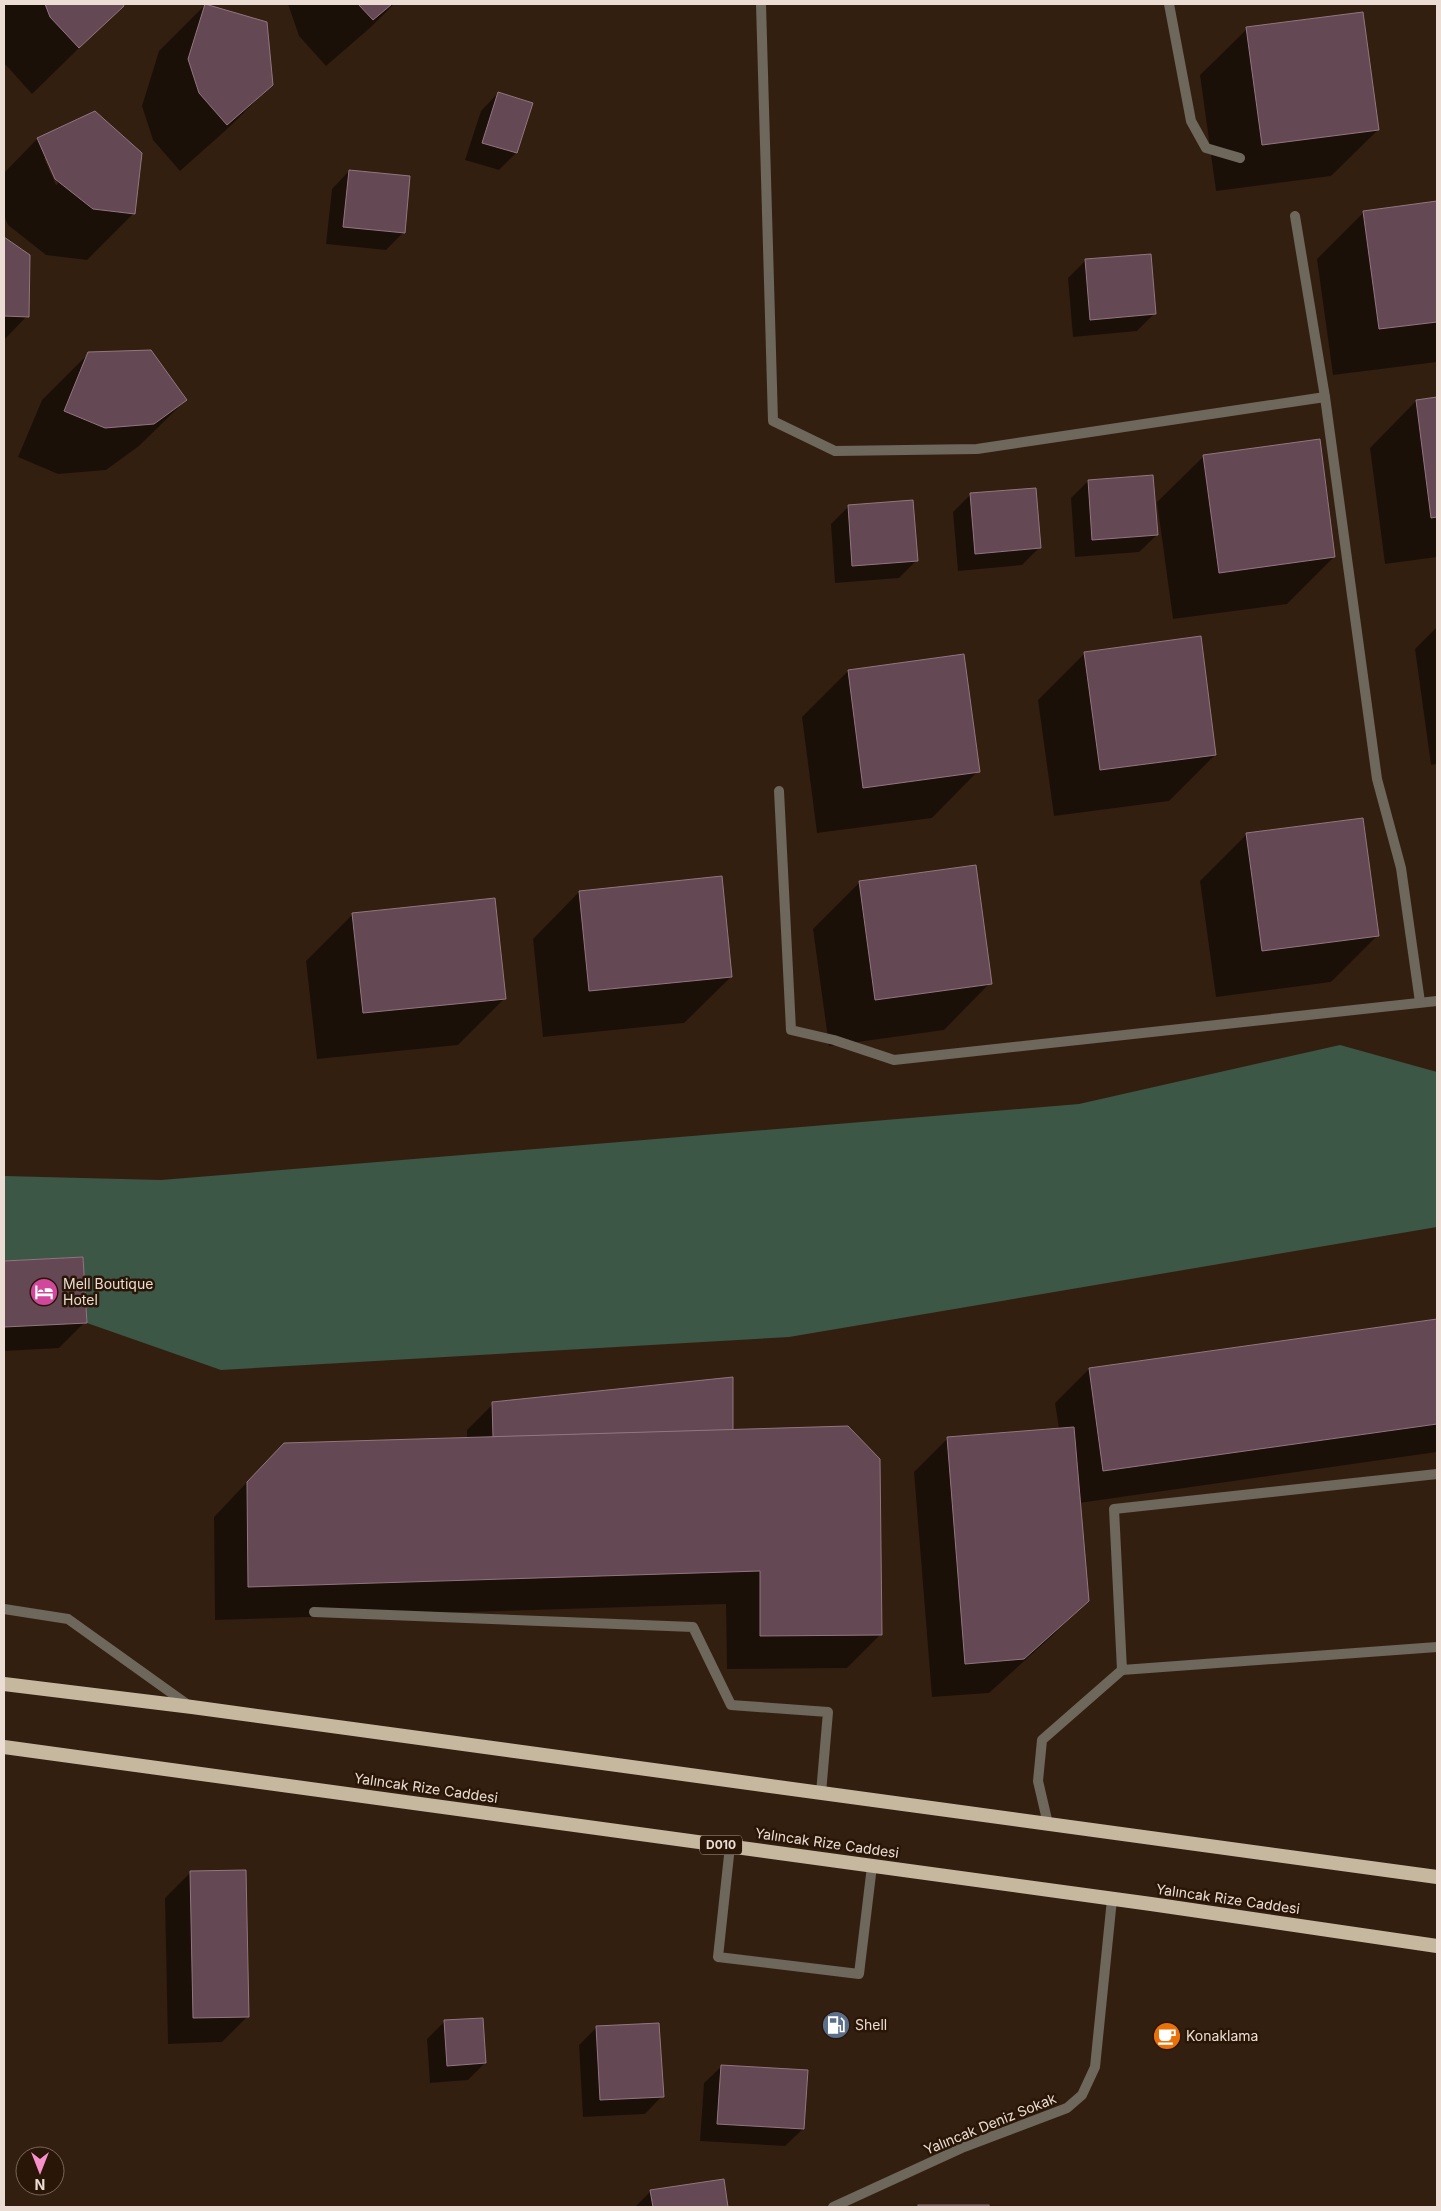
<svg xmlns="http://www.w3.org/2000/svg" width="1441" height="2211" font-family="Inter,sans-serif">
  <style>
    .forest { fill: #3c5745 }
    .shadow { fill: #0007; fill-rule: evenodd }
    .building { fill: #644954; stroke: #927580 }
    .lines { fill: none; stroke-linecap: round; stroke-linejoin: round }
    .service { stroke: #6d675c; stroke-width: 10 }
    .minor { stroke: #6d675c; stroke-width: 10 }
    .trunk { stroke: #c5b89f; stroke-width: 14 }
    .labels { text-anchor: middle; stroke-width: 5; stroke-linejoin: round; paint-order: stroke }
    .shield { fill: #291607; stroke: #b1a196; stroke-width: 1 }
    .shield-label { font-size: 12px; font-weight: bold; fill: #ebddd4 }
    .poi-label { font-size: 14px; fill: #ebddd4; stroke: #291607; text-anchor: start }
    .street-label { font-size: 14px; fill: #ebddd4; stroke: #291607 }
  </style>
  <rect width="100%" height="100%" fill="#331f10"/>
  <!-- forest -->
  <polygon class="forest" points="1340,1045 1437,1072 1437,1227 789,1337 221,1370 87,1323 83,1257 4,1261 4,1176 161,1180 1079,1104"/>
  <!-- shadow -->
  <g class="shadow">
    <polygon points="4,4 122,4 122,6 32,94 4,63"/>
    <polygon points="206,4 272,85 225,131 180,171 153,140 142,106 159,51"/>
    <polygon points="288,4 394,4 371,27 326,66 299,36"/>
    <polygon points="1247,29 1378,130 1331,176 1216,191 1200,75"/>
    <polygon points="498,93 531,103 516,153 499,170 465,160 481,111"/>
    <path d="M95 113 133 214 87 260 46 255 8 225 4 215V173L37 139ZM44 158H47L58 184 56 185Z"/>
    <polygon points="349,171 403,233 386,250 326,244 332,189"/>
    <polygon points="1437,202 1437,362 1333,375 1317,259 1364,212"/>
    <polygon points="4,238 28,256 27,316 4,340"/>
    <polygon points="1086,260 1154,314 1137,331 1073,337 1068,278"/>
    <polygon points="89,353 186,400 139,446 106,470 58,474 18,457 42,400"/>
    <polygon points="1437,398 1437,557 1385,564 1370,448 1416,401"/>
    <polygon points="1204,456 1334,557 1287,604 1173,619 1157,502"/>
    <polygon points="1088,481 1157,535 1139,552 1075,557 1071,498"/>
    <polygon points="971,494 1039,548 1022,565 958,571 953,512"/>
    <polygon points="848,507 917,560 899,578 835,583 831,524"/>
    <polygon points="1437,627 1437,764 1431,765 1415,649"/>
    <polygon points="1085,653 1215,755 1169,801 1054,816 1038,700"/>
    <polygon points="848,671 978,771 932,818 817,833 802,717"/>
    <polygon points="1247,834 1378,935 1331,982 1216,997 1200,881"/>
    <polygon points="720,877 731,977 684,1023 543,1037 533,939 579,892"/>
    <polygon points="860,882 990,983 944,1030 829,1046 813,929"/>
    <polygon points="353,914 504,999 458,1045 317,1059 306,961"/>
    <polygon points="82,1259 85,1322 59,1348 4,1351 4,1262"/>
    <polygon points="1437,1320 1437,1452 1079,1503 1087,1601 1053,1635 989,1693 932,1697 914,1472 947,1439 1059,1429 1055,1403 1089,1369"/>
    <polygon points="493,1404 731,1431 881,1634 847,1668 727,1669 726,1604 215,1620 214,1517 251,1478 467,1439 467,1430"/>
    <polygon points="191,1872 248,2016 222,2042 168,2044 165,1898"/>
    <polygon points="445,2021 485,2063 468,2080 430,2083 427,2039"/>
    <polygon points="596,2028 662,2096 645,2114 583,2117 579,2045"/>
    <polygon points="722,2066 803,2129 785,2146 700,2141 704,2083"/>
    <polygon points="723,2180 727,2207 635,2207 651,2191"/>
    <polygon points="918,2206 987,2206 918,2207"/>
  </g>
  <!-- building -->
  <g class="building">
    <polygon points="45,4 123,4 124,6 79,48 50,17"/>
    <polygon points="205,4 267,22 273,85 227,125 199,93 188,59"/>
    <polygon points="358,4 392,4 373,20"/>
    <polygon points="1363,12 1379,130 1262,145 1246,27"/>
    <polygon points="498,92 533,103 517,153 482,143"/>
    <polygon points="95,111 142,153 135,214 93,209 55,179 37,138"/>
    <polygon points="349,170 410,176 405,233 343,227"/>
    <polygon points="1437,201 1437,322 1379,329 1363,211"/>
    <polygon points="4,237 30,255 29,317 4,316"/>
    <polygon points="1151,254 1156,314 1090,320 1085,259"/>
    <polygon points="151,350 187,400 154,424 105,428 64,411 88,352"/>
    <polygon points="1437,397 1437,517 1431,518 1416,400"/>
    <polygon points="1320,439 1335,557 1219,573 1203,455"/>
    <polygon points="1153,475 1158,535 1092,540 1088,480"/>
    <polygon points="1036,488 1041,548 975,554 970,493"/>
    <polygon points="913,500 918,561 852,566 848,505"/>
    <polygon points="1201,636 1216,755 1100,770 1084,652"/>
    <polygon points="964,654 980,772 863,788 848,670"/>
    <polygon points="1363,818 1379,936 1262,951 1246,833"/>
    <polygon points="976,865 992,984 875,1000 859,881"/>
    <polygon points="722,876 732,977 589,991 579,891"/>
    <polygon points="495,898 506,999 363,1013 352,913"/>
    <polygon points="83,1257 87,1323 4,1327 4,1261"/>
    <polygon points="1437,1319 1437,1424 1103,1471 1089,1368"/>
    <polygon points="733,1377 733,1430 493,1437 492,1402"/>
    <polygon points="848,1426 880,1459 882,1635 760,1636 760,1571 248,1587 247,1482 284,1443"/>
    <polygon points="1074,1427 1089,1601 1024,1659 965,1664 947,1437"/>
    <polygon points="246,1870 249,2017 193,2018 190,1871"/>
    <polygon points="483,2018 486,2063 447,2066 444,2020"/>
    <polygon points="659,2023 664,2097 600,2100 596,2026"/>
    <polygon points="721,2065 808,2070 804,2129 717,2124"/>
    <polygon points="724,2179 728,2207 653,2207 650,2190"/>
    <rect x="918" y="2205" width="71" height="2"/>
  </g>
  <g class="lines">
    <!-- service -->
    <g class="service">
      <polyline points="1437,1474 1114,1509 1122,1670 1437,1647"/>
      <polyline points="4,1609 68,1619 191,1707"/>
      <polyline points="314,1612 693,1627 731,1705 828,1712 821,1793"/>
      <polyline points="1048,1824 1038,1781 1042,1740 1122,1670"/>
      <polyline points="730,1846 718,1957 859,1974 872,1866"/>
    </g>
    <!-- minor -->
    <g class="minor">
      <polyline points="761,4 773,421 835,451 977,449 1325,397"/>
      <polyline points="1169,4 1191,121 1206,148 1240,158"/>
      <polyline points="1295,216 1325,397 1377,779 1401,868 1420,1002"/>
      <polyline points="779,791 791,1030 834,1040 894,1060 1437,1001"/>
      <polyline points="833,2207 964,2147 1067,2108 1082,2095 1095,2067 1112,1899"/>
    </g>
    <!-- trunk -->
    <g class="trunk">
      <polyline points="4,1684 192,1707 1437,1877"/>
      <polyline points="4,1747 1151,1904 1437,1946"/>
    </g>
  </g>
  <!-- icons -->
  <defs>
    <symbol id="hotel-disc" viewBox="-11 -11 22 22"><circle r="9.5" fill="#d1479c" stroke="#291607"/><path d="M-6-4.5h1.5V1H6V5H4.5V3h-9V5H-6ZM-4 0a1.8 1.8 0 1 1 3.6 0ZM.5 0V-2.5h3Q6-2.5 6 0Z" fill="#fff"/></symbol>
    <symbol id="fuel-disc" viewBox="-11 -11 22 22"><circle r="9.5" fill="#5c6f8a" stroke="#291607"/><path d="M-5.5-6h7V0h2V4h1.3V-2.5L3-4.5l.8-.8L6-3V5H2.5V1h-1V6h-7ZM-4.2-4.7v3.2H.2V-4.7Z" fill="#fff"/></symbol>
    <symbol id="cafe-disc" viewBox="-11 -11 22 22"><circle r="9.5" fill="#e8710a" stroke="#291607"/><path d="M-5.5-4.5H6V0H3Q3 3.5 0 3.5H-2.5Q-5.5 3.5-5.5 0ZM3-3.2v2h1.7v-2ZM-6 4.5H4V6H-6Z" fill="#fff"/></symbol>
  </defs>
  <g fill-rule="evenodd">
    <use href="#hotel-disc" x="28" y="1276" width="32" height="32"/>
    <use href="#fuel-disc" x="820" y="2009" width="32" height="32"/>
    <use href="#cafe-disc" x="1151" y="2020" width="32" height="32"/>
  </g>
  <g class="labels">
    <!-- shield labels -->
    <rect class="shield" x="700" y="1835.5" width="42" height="19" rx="4"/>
    <g class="shield-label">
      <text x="721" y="1849">D010</text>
    </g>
    <!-- poi labels -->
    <g class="poi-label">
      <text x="63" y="1289">Mell Boutique<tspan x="63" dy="16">Hotel</tspan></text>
      <text x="855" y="2030">Shell</text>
      <text x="1186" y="2041">Konaklama</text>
    </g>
    <!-- street labels -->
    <g class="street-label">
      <text transform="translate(426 1788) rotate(8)" y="5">Yalıncak Rize Caddesi</text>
      <text transform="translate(827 1843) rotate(8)" y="5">Yalıncak Rize Caddesi</text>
      <text transform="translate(1228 1899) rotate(8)" y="5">Yalıncak Rize Caddesi</text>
      <text transform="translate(990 2124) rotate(-22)" y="5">Yalıncak Deniz Sokak</text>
    </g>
  </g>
  <!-- border -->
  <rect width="1441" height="2211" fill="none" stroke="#ebddd4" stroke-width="10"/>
  <!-- north arrow -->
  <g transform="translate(40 2171) rotate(180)"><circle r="24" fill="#291607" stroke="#776659"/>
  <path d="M0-4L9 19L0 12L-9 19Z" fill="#f890cc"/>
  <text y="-8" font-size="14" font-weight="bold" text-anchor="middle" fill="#ebddd4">N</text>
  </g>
</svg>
